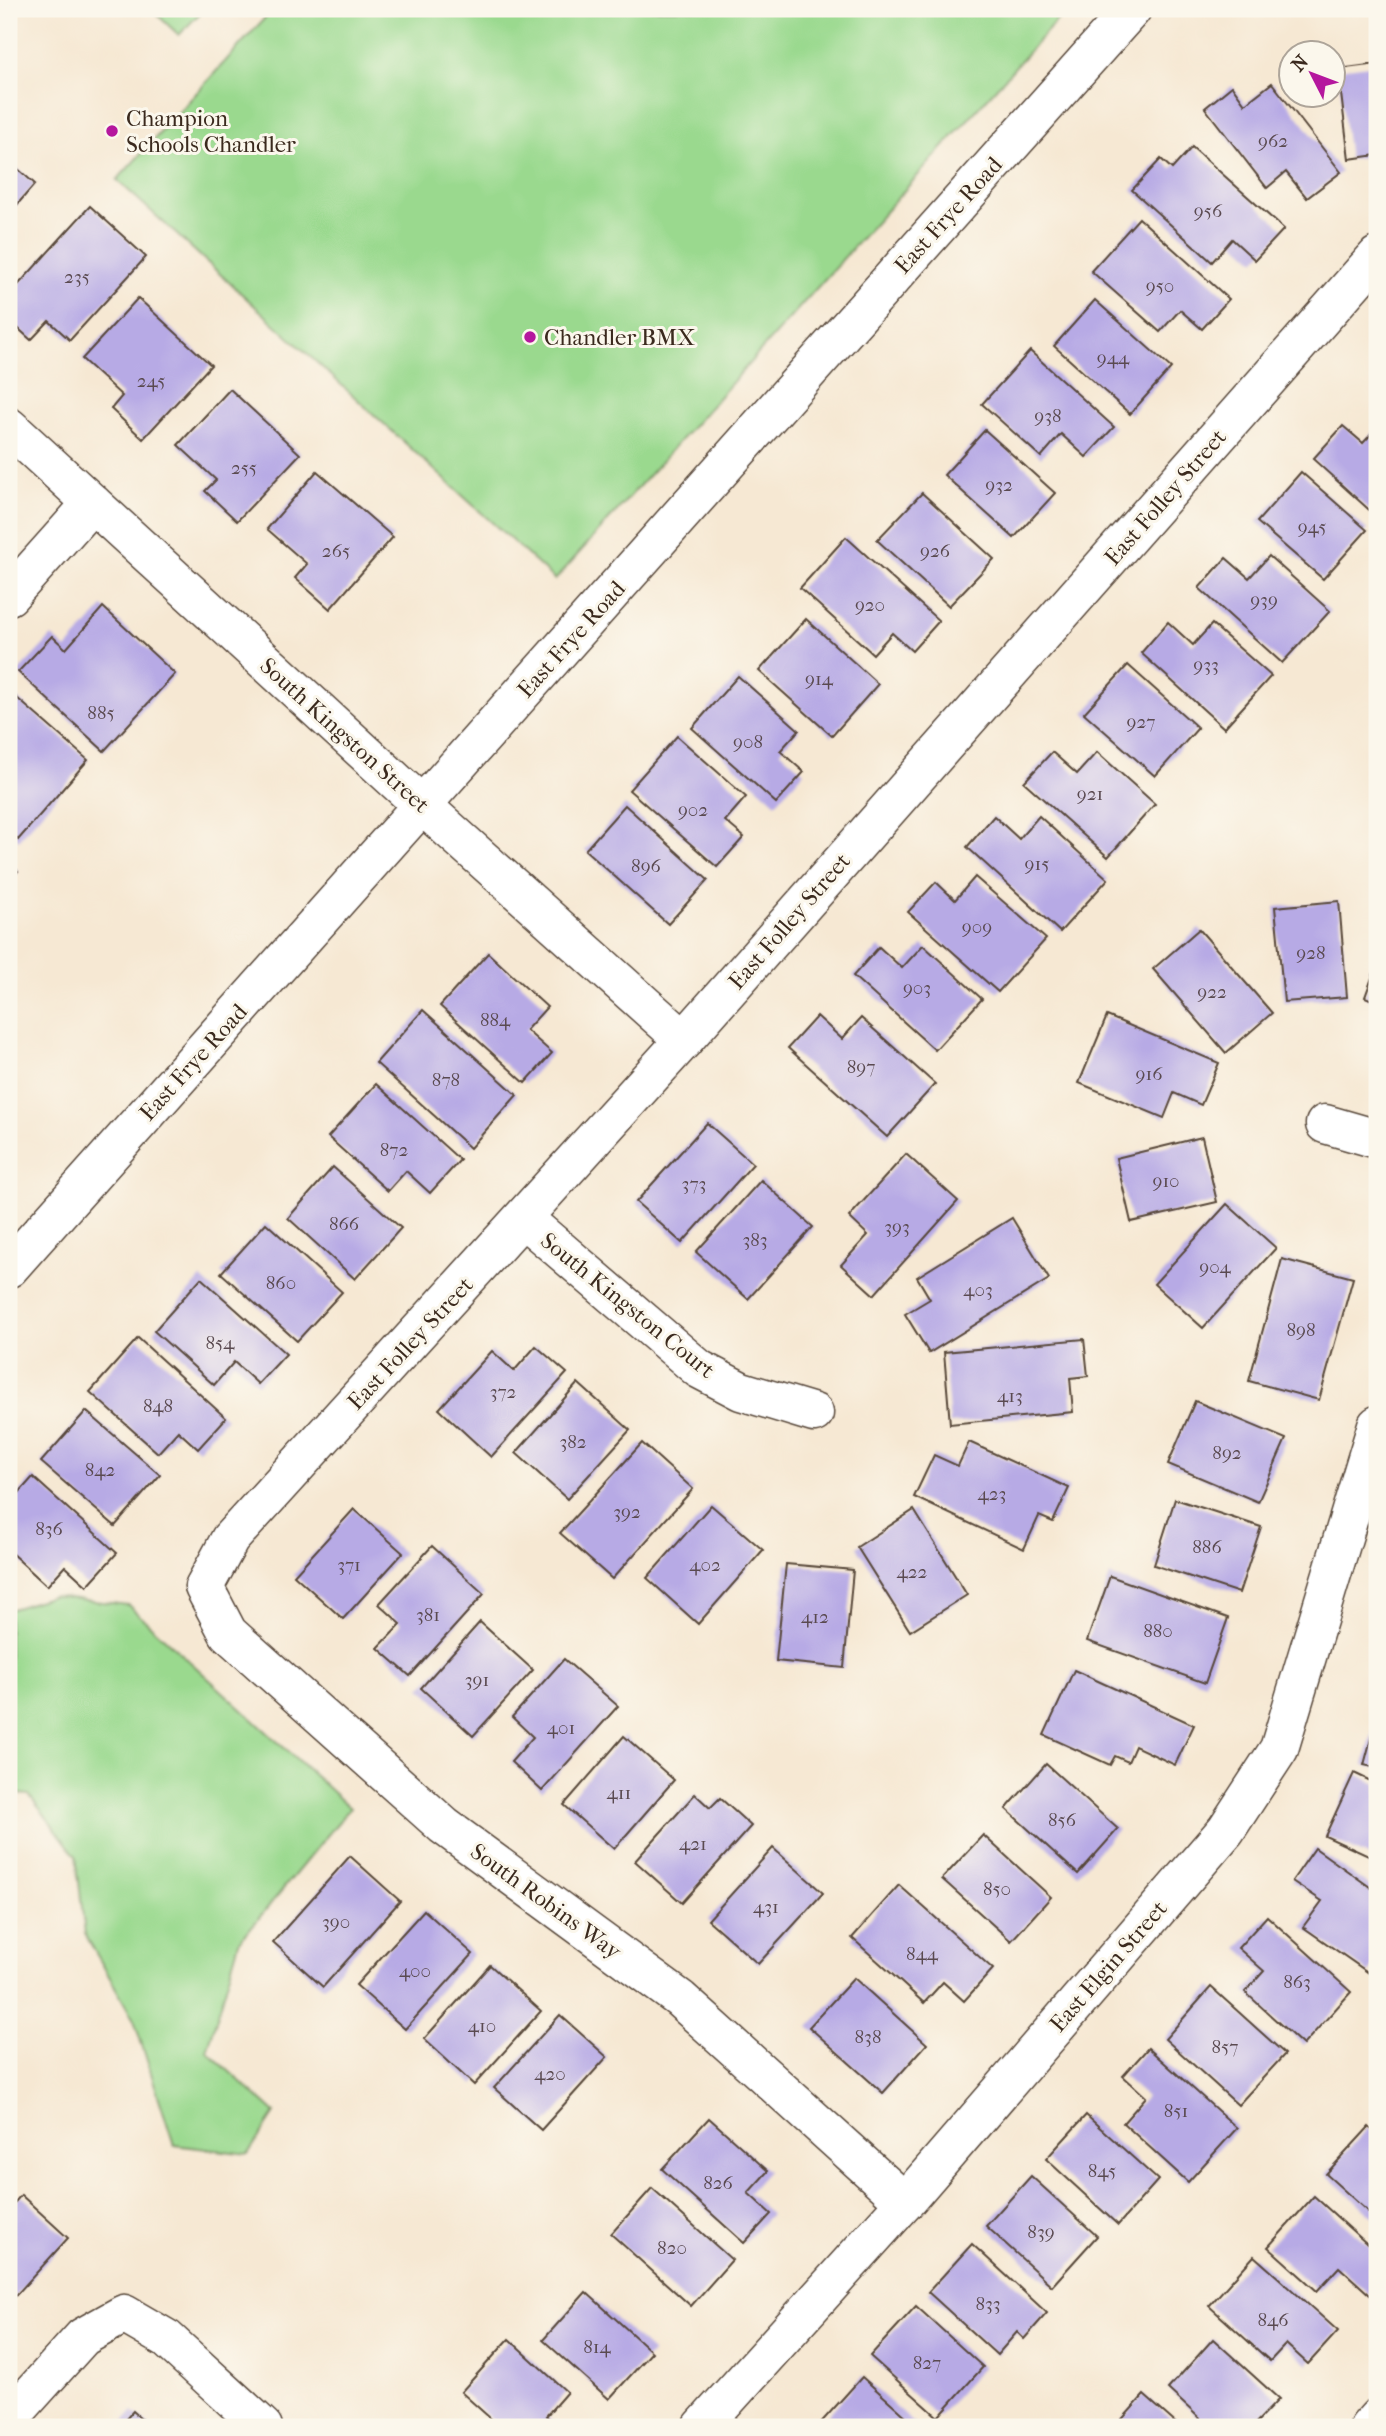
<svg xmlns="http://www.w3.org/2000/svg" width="1386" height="2436" font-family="'IM FELL French Canon',serif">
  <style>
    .green { fill: #9ad98e; stroke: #6a8256; stroke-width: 2 }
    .building { fill: #b7aae5 }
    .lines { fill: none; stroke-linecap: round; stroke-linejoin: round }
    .street-casing { stroke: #574639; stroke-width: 41 }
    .secondary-casing { stroke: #574639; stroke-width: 41 }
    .street { stroke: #fff; stroke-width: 38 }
    .secondary { stroke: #fff; stroke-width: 38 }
    .poi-dot { fill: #b5179e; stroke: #fbf7ec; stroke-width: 2.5 }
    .labels { text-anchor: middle; stroke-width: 6; stroke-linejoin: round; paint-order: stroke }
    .number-label { font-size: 19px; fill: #5a4a50 }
    .poi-label { font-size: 23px; fill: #3b2a1e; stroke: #fbf7ec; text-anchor: start }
    .street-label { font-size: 23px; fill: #3b2a1e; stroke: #fbf7ec }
  </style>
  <rect width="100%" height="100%" fill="#fbf7ec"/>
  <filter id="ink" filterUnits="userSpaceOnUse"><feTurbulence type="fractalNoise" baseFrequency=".0143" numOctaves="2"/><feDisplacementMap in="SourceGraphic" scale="14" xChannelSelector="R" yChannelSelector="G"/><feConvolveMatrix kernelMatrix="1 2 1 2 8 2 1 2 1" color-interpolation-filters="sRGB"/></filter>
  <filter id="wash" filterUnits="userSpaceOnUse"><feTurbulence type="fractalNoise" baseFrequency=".00686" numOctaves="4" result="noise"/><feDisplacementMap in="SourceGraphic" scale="28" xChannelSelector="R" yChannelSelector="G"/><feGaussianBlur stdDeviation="1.57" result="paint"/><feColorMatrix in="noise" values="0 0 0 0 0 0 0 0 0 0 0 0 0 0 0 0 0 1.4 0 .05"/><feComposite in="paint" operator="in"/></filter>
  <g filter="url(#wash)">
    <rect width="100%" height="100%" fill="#f6e8d3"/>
    <!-- green -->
    <g class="green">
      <polygon points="151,9 204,9 179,35"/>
      <polygon points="273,9 1067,9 555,580 117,180"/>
      <polygon points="52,1596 128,1605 350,1808 239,1942 207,2051 275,2113 248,2154 174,2145 134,2020 85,1934 76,1856 29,1795 9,1793 9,1610"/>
    </g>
    <g id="blocks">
      <!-- building -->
      <g class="building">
        <polygon points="1377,64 1377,155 1349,159 1338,69"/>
        <polygon points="1272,83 1341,172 1307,198 1286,172 1267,188 1205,108 1232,86 1245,104"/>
        <polygon points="1192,147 1284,229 1255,260 1232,239 1212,262 1132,190 1161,159 1172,169"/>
        <polygon points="9,161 35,184 9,214"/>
        <polygon points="90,206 146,257 70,340 49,321 31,340 9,320 9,295"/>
        <polygon points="1139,218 1229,299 1202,329 1180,310 1160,332 1091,271"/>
        <polygon points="138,298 211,365 143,439 111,409 122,396 82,359"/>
        <polygon points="1095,300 1171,368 1130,414 1054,346"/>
        <polygon points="1030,351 1114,427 1086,457 1061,434 1041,457 982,404"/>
        <polygon points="230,389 300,454 237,521 205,491 216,480 178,445"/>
        <polygon points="1343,426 1363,443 1377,428 1377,517 1313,459"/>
        <polygon points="985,430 1055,493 1014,538 944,475"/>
        <polygon points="317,471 393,537 330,609 295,578 307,564 267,529"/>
        <polygon points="1301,472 1367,530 1323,579 1257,522"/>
        <polygon points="922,493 994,559 949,606 877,540"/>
        <polygon points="846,537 939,621 912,651 892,633 873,654 800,588"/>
        <polygon points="1269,556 1330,611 1282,663 1199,588 1226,558 1249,578"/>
        <polygon points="103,607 175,674 104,751 18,672 52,636 66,649"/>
        <polygon points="806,619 878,684 832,736 759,671"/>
        <polygon points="1168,622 1193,645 1212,624 1271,676 1224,728 1141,653"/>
        <polygon points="1128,665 1198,728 1155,776 1084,713"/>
        <polygon points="738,676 799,730 780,751 804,772 776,803 692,728"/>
        <polygon points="9,691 88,760 18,840 9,831"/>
        <polygon points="677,736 746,797 725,821 744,837 717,867 629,790"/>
        <polygon points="1052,752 1077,774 1097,752 1155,804 1108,857 1024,782"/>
        <polygon points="625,805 708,880 668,924 585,850"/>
        <polygon points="994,816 1019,839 1039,816 1108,879 1060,932 967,847"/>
        <polygon points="9,863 18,871 9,882"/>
        <polygon points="975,877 1046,939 998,992 908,912 936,882 955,900"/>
        <polygon points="1339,901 1347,997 1284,1002 1275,907"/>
        <polygon points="1199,929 1272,1013 1226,1053 1153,969"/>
        <polygon points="923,945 982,999 935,1050 853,976 879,947 902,968"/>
        <polygon points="488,953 547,1007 526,1030 552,1053 525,1083 440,1006"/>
        <polygon points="1377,964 1377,1002 1365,997"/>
        <polygon points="423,1010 517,1095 470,1148 376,1063"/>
        <polygon points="817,1016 842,1039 861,1018 935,1084 887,1137 788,1048"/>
        <polygon points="1107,1016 1219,1063 1201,1105 1174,1093 1164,1118 1079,1083"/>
        <polygon points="376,1084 460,1160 430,1193 406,1171 388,1191 328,1137"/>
        <polygon points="707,1123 753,1164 682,1243 636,1202"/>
        <polygon points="1202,1137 1217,1202 1131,1222 1116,1158"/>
        <polygon points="906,1154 958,1201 874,1295 841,1265 868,1235 849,1217"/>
        <polygon points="333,1167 401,1228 355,1279 288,1218"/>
        <polygon points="761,1180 813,1227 748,1299 696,1252"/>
        <polygon points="1227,1204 1276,1248 1203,1328 1154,1284"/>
        <polygon points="1012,1218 1049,1279 929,1353 905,1314 930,1299 917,1277"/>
        <polygon points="266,1223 342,1292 297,1341 221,1273"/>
        <polygon points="1282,1259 1353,1278 1319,1400 1249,1381"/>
        <polygon points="201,1278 286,1354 258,1384 234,1362 214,1385 154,1331"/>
        <polygon points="138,1338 226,1418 198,1449 178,1431 158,1453 90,1392"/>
        <polygon points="1084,1339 1088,1376 1070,1378 1073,1412 950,1424 944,1352"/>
        <polygon points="536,1346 567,1373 491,1457 439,1409 492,1351 514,1371"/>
        <polygon points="578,1383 630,1430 567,1499 516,1453"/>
        <polygon points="1195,1401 1286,1439 1258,1502 1168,1464"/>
        <polygon points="86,1411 160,1475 115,1526 41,1462"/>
        <polygon points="969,1442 1069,1488 1053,1522 1039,1516 1024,1549 914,1497 934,1455 958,1466"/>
        <polygon points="642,1443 693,1489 612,1579 560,1533"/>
        <polygon points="33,1477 117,1553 87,1586 65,1566 47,1586 9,1551 9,1504"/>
        <polygon points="1175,1499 1261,1527 1239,1593 1154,1565"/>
        <polygon points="711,1505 763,1550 698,1624 647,1578"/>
        <polygon points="354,1509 403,1553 343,1619 294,1575"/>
        <polygon points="914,1510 967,1595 910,1631 857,1547"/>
        <polygon points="432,1546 484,1594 410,1676 378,1648 401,1624 379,1604"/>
        <polygon points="786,1564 853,1570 844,1668 776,1661"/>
        <polygon points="1110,1576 1228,1618 1205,1683 1087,1641"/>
        <polygon points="480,1622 533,1670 473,1736 421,1688"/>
        <polygon points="564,1659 618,1706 542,1791 511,1762 533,1737 512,1717"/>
        <polygon points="1074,1670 1194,1725 1175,1765 1135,1746 1128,1762 1115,1756 1110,1765 1044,1735"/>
        <polygon points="1377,1716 1377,1768 1364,1765"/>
        <polygon points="624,1736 674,1780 614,1849 564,1805"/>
        <polygon points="1046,1764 1118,1829 1078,1874 1006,1809"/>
        <polygon points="1354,1773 1377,1784 1377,1860 1325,1836"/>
        <polygon points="695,1794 710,1808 720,1798 751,1826 682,1903 635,1861"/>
        <polygon points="983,1835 1051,1897 1011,1941 942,1879"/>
        <polygon points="773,1848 823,1893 758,1964 708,1920"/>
        <polygon points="1315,1848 1377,1892 1377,1961 1369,1973 1303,1927 1322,1901 1292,1881"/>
        <polygon points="350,1856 400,1901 323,1987 273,1942"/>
        <polygon points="899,1885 993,1969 964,2001 943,1982 924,2003 852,1938"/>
        <polygon points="424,1910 473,1954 405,2029 356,1985"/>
        <polygon points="1267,1916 1351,1992 1303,2045 1245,1992 1264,1971 1238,1948"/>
        <polygon points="490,1965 541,2011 474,2085 424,2039"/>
        <polygon points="854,1978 927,2044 883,2093 809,2027"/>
        <polygon points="1211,1987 1285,2054 1238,2105 1165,2039"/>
        <polygon points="560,2015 607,2057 541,2130 494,2088"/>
        <polygon points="1148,2048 1237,2128 1188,2182 1123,2123 1146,2097 1123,2076"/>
        <polygon points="1086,2115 1158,2180 1118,2225 1046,2159"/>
        <polygon points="709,2118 768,2171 748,2193 771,2214 744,2243 662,2169"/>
        <polygon points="1369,2127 1377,2135 1377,2220 1326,2174"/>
        <polygon points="1031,2176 1097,2236 1052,2286 986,2226"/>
        <polygon points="652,2188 732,2260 691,2306 611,2234"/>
        <polygon points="21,2195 68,2238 9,2303 9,2209"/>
        <polygon points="1314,2196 1377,2253 1377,2287 1370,2295 1339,2267 1317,2291 1268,2247"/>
        <polygon points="972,2244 1047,2313 1024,2339 1017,2332 997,2355 928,2292"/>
        <polygon points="1254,2256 1338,2331 1308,2364 1286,2344 1270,2361 1209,2306"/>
        <polygon points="586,2292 652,2352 609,2399 543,2340"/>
        <polygon points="916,2306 983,2367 938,2417 870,2356"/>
        <polygon points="509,2339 567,2392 546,2416 559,2427 500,2427 461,2392"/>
        <polygon points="1213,2339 1279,2399 1252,2427 1209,2427 1168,2389"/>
        <polygon points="862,2377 918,2427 817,2427"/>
        <polygon points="1144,2395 1180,2427 1115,2427"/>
        <polygon points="133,2411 151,2427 119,2427"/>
      </g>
    </g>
  </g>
  <g filter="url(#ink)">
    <use href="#blocks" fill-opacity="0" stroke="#574639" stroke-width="2"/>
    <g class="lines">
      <defs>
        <g id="street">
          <polyline points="9,427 423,806 684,1040"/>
          <polyline points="9,596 92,503"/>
          <polyline points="1325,1124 1377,1139"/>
          <polyline points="524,1219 699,1369 741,1391 814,1413"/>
          <polyline points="905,2202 680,1999 444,1826 228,1633 204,1587 230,1539 684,1040 1377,256"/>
          <polyline points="9,2419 83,2337 124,2314 167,2339 263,2427"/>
          <polyline points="702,2427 905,2202 1226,1830 1279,1749 1377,1425"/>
          <polyline points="1369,2427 1377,2418"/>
        </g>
        <polyline id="secondary" points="9,1268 1132,9"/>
      </defs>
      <!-- street casing -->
      <use href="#street" class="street-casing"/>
      <!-- secondary casing -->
      <use href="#secondary" class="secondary-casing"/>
      <!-- street -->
      <use href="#street" class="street"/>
      <!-- secondary -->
      <use href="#secondary" class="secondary"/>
    </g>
  </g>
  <!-- markers -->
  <g class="poi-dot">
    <circle cx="112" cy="131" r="7"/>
    <circle cx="530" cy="337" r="7"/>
  </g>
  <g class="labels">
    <!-- number labels -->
    <g class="number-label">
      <text x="1273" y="147">962</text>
      <text x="1208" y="217">956</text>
      <text x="77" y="283">235</text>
      <text x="1160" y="292">950</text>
      <text x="1113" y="364">944</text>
      <text x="151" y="387">245</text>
      <text x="1048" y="422">938</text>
      <text x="244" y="474">255</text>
      <text x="999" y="491">932</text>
      <text x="1312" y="533">945</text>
      <text x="336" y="557">265</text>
      <text x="935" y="557">926</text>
      <text x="1264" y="606">939</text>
      <text x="870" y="611">920</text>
      <text x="1206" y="671">933</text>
      <text x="819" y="685">914</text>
      <text x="101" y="719">885</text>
      <text x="1141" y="728">927</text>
      <text x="748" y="748">908</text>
      <text x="1090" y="800">921</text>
      <text x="693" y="816">902</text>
      <text x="1037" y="870">915</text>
      <text x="646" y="872">896</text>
      <text x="977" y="933">909</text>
      <text x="1311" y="959">928</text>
      <text x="917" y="994">903</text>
      <text x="1212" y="998">922</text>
      <text x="495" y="1026">884</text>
      <text x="861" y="1073">897</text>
      <text x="1149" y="1080">916</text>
      <text x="446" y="1086">878</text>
      <text x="394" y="1156">872</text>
      <text x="1166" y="1187">910</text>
      <text x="694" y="1190">373</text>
      <text x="344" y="1230">866</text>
      <text x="897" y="1233">393</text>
      <text x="755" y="1246">383</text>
      <text x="1215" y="1273">904</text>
      <text x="281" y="1289">860</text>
      <text x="978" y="1296">403</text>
      <text x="1301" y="1336">898</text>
      <text x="220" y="1349">854</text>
      <text x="503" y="1398">372</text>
      <text x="1010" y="1402">413</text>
      <text x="158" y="1412">848</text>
      <text x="573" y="1448">382</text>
      <text x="1227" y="1459">892</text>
      <text x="100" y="1476">842</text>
      <text x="992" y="1500">423</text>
      <text x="627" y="1518">392</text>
      <text x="49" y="1535">836</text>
      <text x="1207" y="1553">886</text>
      <text x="349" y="1571">371</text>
      <text x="705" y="1571">402</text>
      <text x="912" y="1578">422</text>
      <text x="428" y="1621">381</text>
      <text x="815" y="1623">412</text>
      <text x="1158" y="1637">880</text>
      <text x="477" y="1686">391</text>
      <text x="561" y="1734">401</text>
      <text x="619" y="1799">411</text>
      <text x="1062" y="1826">856</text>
      <text x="693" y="1850">421</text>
      <text x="997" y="1895">850</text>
      <text x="766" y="1913">431</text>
      <text x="336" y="1928">390</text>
      <text x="922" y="1960">844</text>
      <text x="415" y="1977">400</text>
      <text x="1297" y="1988">863</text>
      <text x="482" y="2032">410</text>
      <text x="868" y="2043">838</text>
      <text x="1225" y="2053">857</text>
      <text x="550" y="2080">420</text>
      <text x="1176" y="2117">851</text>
      <text x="1102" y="2177">845</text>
      <text x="718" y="2189">826</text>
      <text x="1041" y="2238">839</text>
      <text x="672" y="2254">820</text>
      <text x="988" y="2310">833</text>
      <text x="1273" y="2326">846</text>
      <text x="597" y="2353">814</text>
      <text x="927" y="2369">827</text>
    </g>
    <!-- poi labels -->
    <g class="poi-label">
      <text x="126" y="126">Champion<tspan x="126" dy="26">Schools Chandler</tspan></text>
      <text x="544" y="345">Chandler BMX</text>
    </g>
    <!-- street labels -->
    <g class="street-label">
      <text transform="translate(948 215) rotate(-48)" y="8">East Frye Road</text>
      <text transform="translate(1165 497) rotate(-49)" y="8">East Folley Street</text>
      <text transform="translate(571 639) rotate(-48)" y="8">East Frye Road</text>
      <text transform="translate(345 735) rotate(42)" y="8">South Kingston Street</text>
      <text transform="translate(789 921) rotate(-49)" y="8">East Folley Street</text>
      <text transform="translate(193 1062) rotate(-48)" y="8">East Frye Road</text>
      <text transform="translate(628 1305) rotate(39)" y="8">South Kingston Court</text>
      <text transform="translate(410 1343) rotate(-47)" y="8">East Folley Street</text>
      <text transform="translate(546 1901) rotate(36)" y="8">South Robins Way</text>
      <text transform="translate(1108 1966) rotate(-49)" y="8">East Elgin Street</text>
    </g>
  </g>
  <!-- margin -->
  <rect width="1386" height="2436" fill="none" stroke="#fbf7ec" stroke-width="35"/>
  <!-- north arrow -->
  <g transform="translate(1312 74) rotate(312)"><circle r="33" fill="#fbf7ec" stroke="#aea59a" stroke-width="2"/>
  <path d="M0-5L12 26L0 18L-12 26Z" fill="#b5179e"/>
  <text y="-10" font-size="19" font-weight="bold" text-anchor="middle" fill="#3b2a1e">N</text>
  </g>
</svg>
